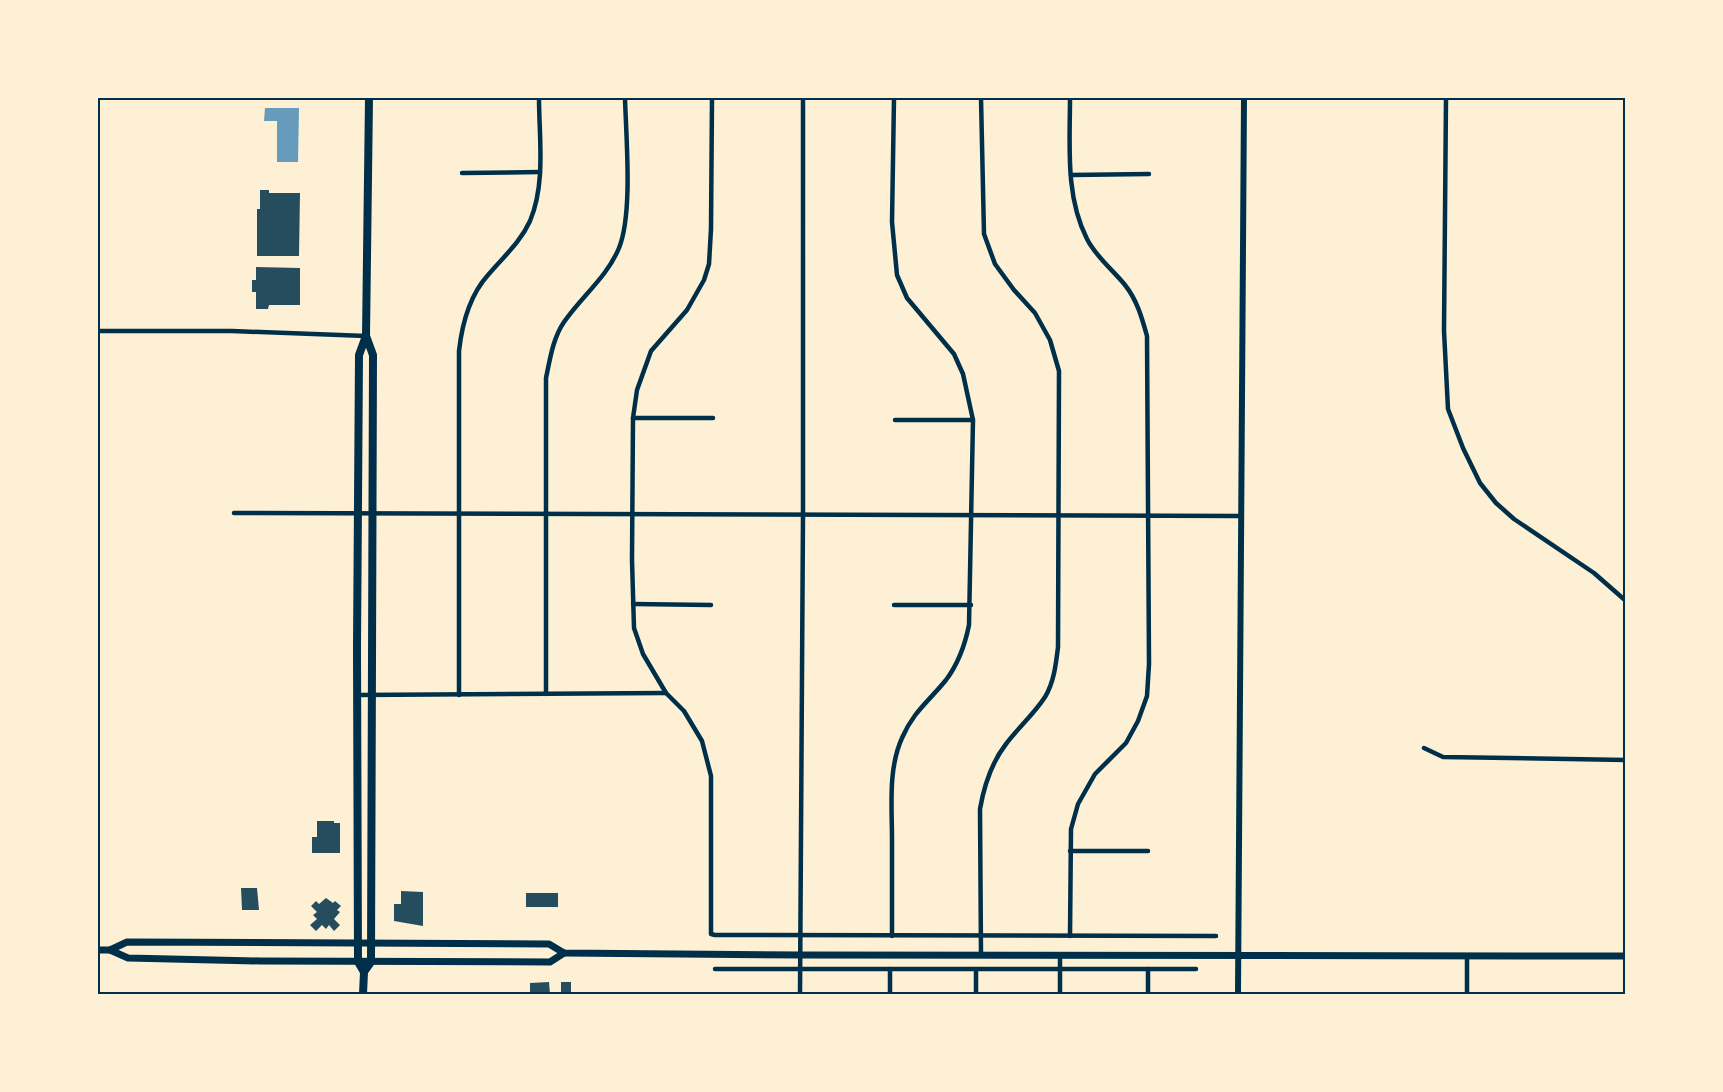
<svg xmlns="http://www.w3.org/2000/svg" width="1723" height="1092" font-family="Spectral,serif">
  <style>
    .water { fill: #669bbc }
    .building { fill: #264d5e }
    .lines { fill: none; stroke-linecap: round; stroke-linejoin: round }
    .minor { stroke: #003049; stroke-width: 4.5 }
    .tertiary { stroke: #003049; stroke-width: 6 }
    .secondary { stroke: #003049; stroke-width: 7 }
    .primary { stroke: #003049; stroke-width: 8 }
    .neatline { fill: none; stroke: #003049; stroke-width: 2 }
  </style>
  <rect width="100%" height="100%" fill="#fdf0d5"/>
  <!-- water -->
  <polygon class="water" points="265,108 299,108 298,162 277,162 277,121 264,121"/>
  <!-- building -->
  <g class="building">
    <polygon points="260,190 269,190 269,193 300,193 299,256 257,256 257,209 260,209"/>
    <polygon points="256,267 300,268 300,305 269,305 268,309 256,309 256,292 252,292 252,280 256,280"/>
    <polygon points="317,821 334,821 334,823 340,823 340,853 312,853 312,837 317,837"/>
    <polygon points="241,888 257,888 259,910 242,910"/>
    <polygon points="401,891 423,892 423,926 394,921 394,904 401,904"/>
    <rect x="526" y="893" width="32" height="14"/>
    <polygon points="326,898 333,903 335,901 341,906 337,910 340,912 334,919 340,925 334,931 329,925 326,929 322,925 316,931 310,925 317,919 313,915 317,912 311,906 316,901 319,904"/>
    <polygon points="549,982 550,994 530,994 530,983"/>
    <rect x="561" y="982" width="10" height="12"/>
  </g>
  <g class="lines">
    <!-- minor -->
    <g class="minor">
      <polyline points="712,98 711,229 709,264 704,280 687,310 651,351 637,390 633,418 632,560 634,628 643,654 666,693 684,711 702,741 711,776 711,934 715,935 1216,936"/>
      <path d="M1070 98C1070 144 1065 196 1087 239 1096 257 1113 270 1125 285 1137 300 1142 318 1147 336L1149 664 1147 696 1138 721 1126 743 1095 774 1078 804 1071 829 1070 936"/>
      <polyline points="1446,98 1444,331 1448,409 1463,448 1480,483 1496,503 1514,519 1594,573 1626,601"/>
      <polyline points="462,173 540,172"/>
      <polyline points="1071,175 1149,174"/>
      <polyline points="98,331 232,331 366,336"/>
      <polyline points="633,418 713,418"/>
      <polyline points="895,420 973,420"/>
      <polyline points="234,513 1241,516"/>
      <polyline points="633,604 711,605"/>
      <polyline points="894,605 971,605"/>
      <path d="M546 694V378C550 359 553 338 564 322 582 296 607 277 619 248 633 213 626 137 625 98"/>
      <polyline points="357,695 666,693"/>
      <path d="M459 695V351C462 324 470 295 488 275 504 256 520 243 530 221 546 183 539 137 539 98"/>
      <polyline points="1424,748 1443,757 1626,760"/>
      <polyline points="1070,851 1148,851"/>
      <path d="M892 936C892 903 892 871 892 839 892 806 888 769 902 738 913 712 929 701 946 680 958 664 965 645 969 625L973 420 963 374 954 354 907 298 897 275 892 222 894 98"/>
      <path d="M981 955 980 809C984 786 992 762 1006 744 1018 728 1034 714 1045 697 1054 682 1056 664 1058 647L1059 371 1050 340 1035 313 1014 290 995 264 984 234 981 98"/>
      <polyline points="1467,956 1467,994"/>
      <polyline points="715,969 1196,969"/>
      <polyline points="890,969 890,994"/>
      <polyline points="976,969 976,994"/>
      <polyline points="800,994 803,514 803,98"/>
      <polyline points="1060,994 1060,955"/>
      <polyline points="1148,994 1148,969"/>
    </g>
    <!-- tertiary -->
    <polyline class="tertiary" points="1238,994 1244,98"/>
    <!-- secondary -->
    <g class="secondary">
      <polyline points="98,950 110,950 128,958 260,961 550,962 564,953"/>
      <polyline points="110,950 127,942 549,944 564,953 801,955 1626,956"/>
    </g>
    <!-- primary -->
    <g class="primary">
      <polyline points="364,972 371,962 373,355 366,336"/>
      <polyline points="363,994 364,972 358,962 357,649 359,355 366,336 369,98"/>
    </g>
  </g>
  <!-- border -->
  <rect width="1723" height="1092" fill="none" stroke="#fdf0d5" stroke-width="198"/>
  <rect x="99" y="99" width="1525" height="894" class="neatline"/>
</svg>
